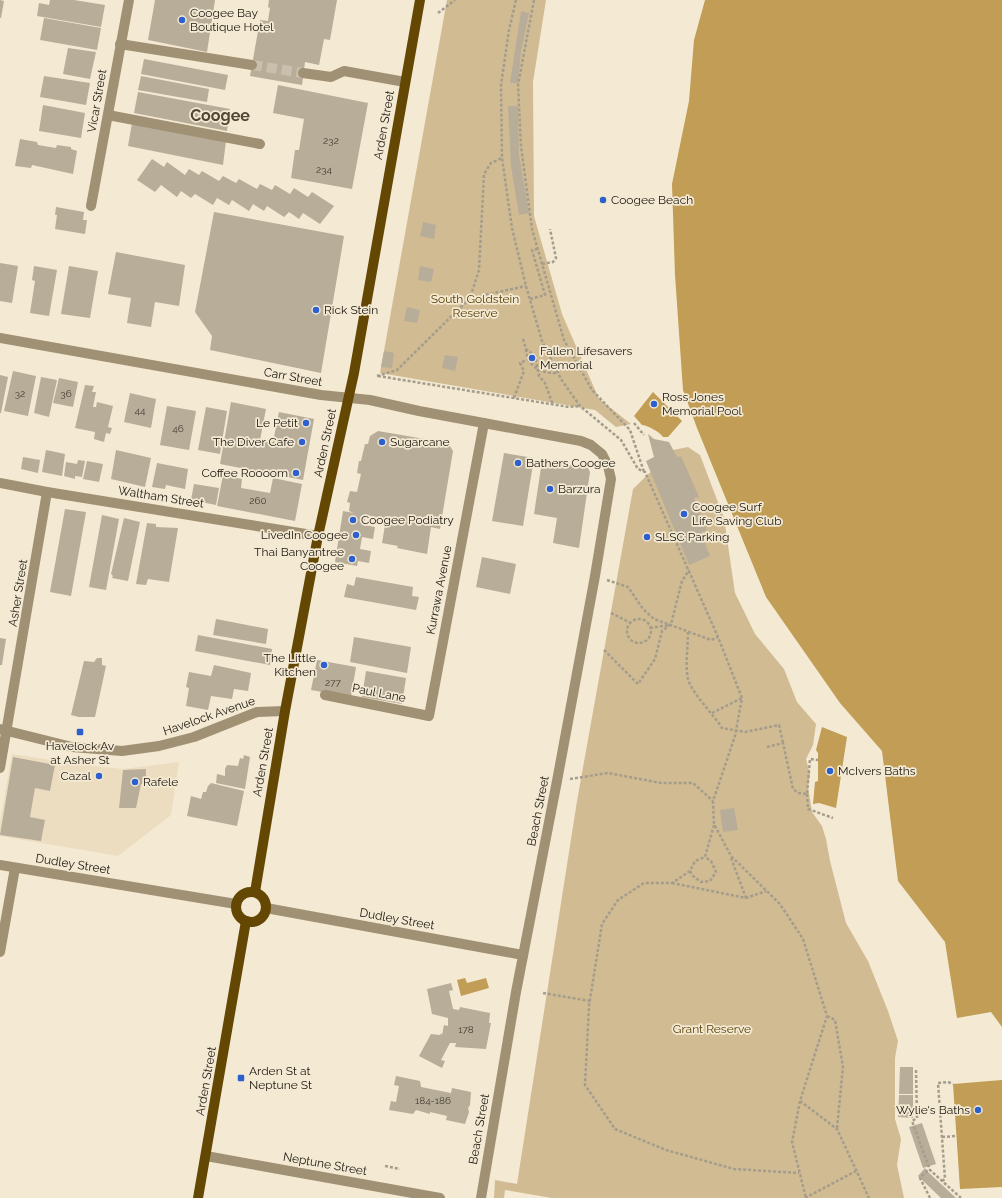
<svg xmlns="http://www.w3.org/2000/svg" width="1002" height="1198" font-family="Raleway,sans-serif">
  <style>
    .built { fill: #ecddc0 }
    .green { fill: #d1bb92 }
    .water { fill: #c19d55 }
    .building { fill: #b8ad99 }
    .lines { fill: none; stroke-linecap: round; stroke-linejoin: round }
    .minor-tunnel { stroke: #c9bfac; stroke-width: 10; stroke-dasharray: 10 5; stroke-linecap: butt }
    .path { stroke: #a59d8c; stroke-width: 2.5; stroke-dasharray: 3 2; stroke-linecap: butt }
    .minor { stroke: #a09174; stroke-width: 10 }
    .major { stroke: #634702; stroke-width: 10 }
    .poi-dot { fill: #2d60cf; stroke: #f4e9d3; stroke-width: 1.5 }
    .labels { text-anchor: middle; stroke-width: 3.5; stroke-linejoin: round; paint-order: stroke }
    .number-label { font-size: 10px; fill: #433d32 }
    .poi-label { font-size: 12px; fill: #1c1810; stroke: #f4e9d3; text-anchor: start }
    .street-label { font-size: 12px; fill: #1c1810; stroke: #f4e9d3 }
    .park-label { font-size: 12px; fill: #553d00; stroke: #f4e9d3 }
    .district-label { font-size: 16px; font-weight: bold; fill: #504735; stroke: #f4e9d3 }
  </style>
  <rect width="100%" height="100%" fill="#f4e9d3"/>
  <!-- built -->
  <polygon class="built" points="12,754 84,765 123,769 179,762 171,815 118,856 0,836 0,822"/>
  <!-- green -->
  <g class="green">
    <polygon points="447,0 546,0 533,82 534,216 562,314 599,399 631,424 616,427 595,410 380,373"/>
    <polygon points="688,447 700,455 724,518 735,593 755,634 784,669 797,702 816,724 813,745 806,759 810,774 808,787 812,812 822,826 826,839 830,861 846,923 868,961 888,1011 898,1041 895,1058 895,1119 901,1139 897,1165 904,1198 552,1198 505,1190 504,1198 494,1198 495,1180 517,1184 577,801 633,489 673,450"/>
  </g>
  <!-- water -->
  <g class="water">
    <polygon points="705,0 1002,0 1002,1027 991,1012 957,1018 945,942 898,881 882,751 840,703 766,597 697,428 683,390 675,275 672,184 689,101 694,40"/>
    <path d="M653 392 682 421 668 437H663C660 432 647 425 642 425L634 416Z"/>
    <polygon points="822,727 847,737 836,808 819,803 813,804 815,782 818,781 818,753 816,750"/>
    <polygon points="465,978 467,983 486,978 489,988 461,996 457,980"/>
    <polygon points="1002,1080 1002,1187 960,1189 953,1084"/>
  </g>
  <!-- building -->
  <g class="building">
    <polygon points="0,0 4,1 1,18 0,18"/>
    <polygon points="50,0 74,0 105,5 101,27 37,16 39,3 49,5"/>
    <polygon points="155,0 215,0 207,52 148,40"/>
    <polygon points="269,0 337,0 330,40 324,39 319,65 305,62 302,85 250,76 260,20 268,21 270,8 268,7"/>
    <polygon points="521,11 529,13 521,52 518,83 510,83"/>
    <polygon points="44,18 101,28 97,50 40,40"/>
    <polygon points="68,48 96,52 90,79 63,74"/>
    <polygon points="144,59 228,75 225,90 141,74"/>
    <polygon points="44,76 90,83 86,105 40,97"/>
    <polygon points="141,76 209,89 207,102 138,90"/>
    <polygon points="278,85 368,103 352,189 291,178 295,150 299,150 304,119 273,113"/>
    <polygon points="138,92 230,109 227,131 134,113"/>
    <polygon points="43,105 85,113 81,138 39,131"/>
    <polygon points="508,106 518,106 519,155 529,213 519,215 511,166"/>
    <polygon points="132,123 226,141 223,165 128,146"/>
    <polygon points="20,139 37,142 38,145 56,148 57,145 71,147 71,149 77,151 73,174 32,165 31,168 15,166"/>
    <polygon points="152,159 164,167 167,162 185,175 189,169 199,175 202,171 219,181 223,176 236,183 239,179 257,189 260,184 272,190 275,185 290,194 294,188 308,197 312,192 334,206 320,224 303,213 299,219 289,212 284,217 267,206 264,211 253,204 249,211 232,200 229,205 217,198 213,205 195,194 191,198 181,191 177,197 161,185 155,192 137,180"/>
    <polygon points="56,207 84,212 83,220 87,220 85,234 55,229 57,215 55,215"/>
    <polygon points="214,212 344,236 321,373 210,350 212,336 195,312"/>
    <polygon points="423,222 436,225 434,239 420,236"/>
    <polygon points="116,252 185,265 179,306 155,302 151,327 127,323 131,298 108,294"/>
    <polygon points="0,263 18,266 12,303 0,301"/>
    <polygon points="34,266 57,270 49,316 30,313 35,281 32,280"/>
    <polygon points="69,266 98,271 90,318 61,314"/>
    <polygon points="420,266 434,269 431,282 418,280"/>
    <polygon points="407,307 420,310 417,323 404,321"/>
    <polygon points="384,351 394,353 392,368 381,367"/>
    <polygon points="445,355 458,357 455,371 442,368"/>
    <polygon points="13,371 36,376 28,416 4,411"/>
    <polygon points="0,375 8,377 1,413 0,413"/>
    <polygon points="41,377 57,380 49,417 34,413"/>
    <polygon points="59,378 78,382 73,407 53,403"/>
    <polygon points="85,385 94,386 92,392 96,392 93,407 96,407 97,402 113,406 108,427 112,428 110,434 106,433 104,442 94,439 95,432 75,428"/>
    <polygon points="130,393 156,399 151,428 124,422"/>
    <polygon points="231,402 266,409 260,440 273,442 279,412 314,419 303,480 220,464"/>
    <polygon points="167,406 196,411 189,450 160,445"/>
    <polygon points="206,407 227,411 220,454 198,450"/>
    <polygon points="378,431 448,443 453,451 440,529 431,527 427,554 397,548 398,546 382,543 386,519 366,515 364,525 375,527 373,539 362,537 360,549 371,551 369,563 358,561 357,566 335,562 343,511 354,513 349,511 350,503 347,502 350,491 357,492 361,474 357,473 359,461 361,461 365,444 368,444 370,436"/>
    <polygon points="648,434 654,439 669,442 677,457 681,456 699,497 694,498 707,530 701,533 710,556 689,565 646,461 654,457"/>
    <polygon points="46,450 65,454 62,476 42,472"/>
    <polygon points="116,450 151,458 145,487 111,479"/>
    <polygon points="504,453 534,458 523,526 492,521"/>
    <polygon points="23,457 40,460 38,473 21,469"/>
    <polygon points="78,460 85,461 82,477 75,476 75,479 64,476 66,462 77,464"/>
    <polygon points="87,461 103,464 99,482 83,479"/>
    <polygon points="542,461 588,468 590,472 579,548 553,543 557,518 534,514"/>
    <polygon points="157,463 188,469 185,489 166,485 165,489 152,487"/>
    <polygon points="223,475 242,479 241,488 270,493 273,478 302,484 295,521 217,506"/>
    <polygon points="194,484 219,488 216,505 191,500"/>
    <polygon points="65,509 86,512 71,596 50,592"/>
    <polygon points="102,515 119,519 106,590 89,587"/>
    <polygon points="124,518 140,522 128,581 112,578 113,576 111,574"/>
    <polygon points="147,523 156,524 156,527 178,528 169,582 148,579 146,585 136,584"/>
    <polygon points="482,557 516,564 510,594 476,587"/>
    <polygon points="356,577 413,587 412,596 419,597 416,610 344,597 347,584 354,586"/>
    <polygon points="216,619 268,629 266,644 213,635"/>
    <polygon points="198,635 272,649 270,665 195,651"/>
    <polygon points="354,637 411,647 407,673 350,662"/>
    <polygon points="0,638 6,639 2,665 0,665"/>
    <polygon points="97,658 102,658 102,665 106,666 95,717 79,717 71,715 84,661 94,662"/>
    <polygon points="317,660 356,667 351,697 311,690"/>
    <polygon points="214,665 251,673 248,691 234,689 232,699 211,696 208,710 186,706 189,688 186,687 189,672 211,676"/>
    <polygon points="366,671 406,678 402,704 362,697"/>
    <polygon points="244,755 250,757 245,789 216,783 217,774 225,776 225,769 227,765 238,766 240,758 243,759"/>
    <polygon points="13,757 55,765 50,791 35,788 30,817 45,820 41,841 0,835"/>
    <polygon points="146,769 146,784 141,784 136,808 119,808 123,770"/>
    <polygon points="211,783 244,791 237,826 187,816 191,796 201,799 203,792 206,792 208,786"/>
    <polygon points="734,808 738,830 723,832 720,810"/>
    <polygon points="451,983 453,990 449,991 453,1009 459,1010 460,1007 490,1013 489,1023 491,1023 486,1049 455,1047 456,1043 450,1043 441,1060 445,1061 442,1068 419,1056 431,1034 440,1035 441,1033 442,1035 444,1025 448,1026 448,1018 432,1014 427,989"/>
    <polygon points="900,1067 913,1067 913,1094 899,1094"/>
    <polygon points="396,1076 420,1081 421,1087 451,1093 452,1088 471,1092 470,1105 468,1108 469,1112 465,1124 446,1120 447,1116 430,1112 430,1114 416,1110 413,1114 389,1110 391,1101 396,1102 399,1086 394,1085"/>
    <polygon points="899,1095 913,1095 913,1118 898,1117"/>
    <polygon points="922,1123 936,1164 923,1168 909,1127"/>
    <polygon points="925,1168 927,1171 956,1198 941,1198 920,1178 918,1176"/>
  </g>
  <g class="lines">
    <!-- minor-tunnel -->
    <polyline class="minor-tunnel" points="252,65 303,73"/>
    <!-- path -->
    <g class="path">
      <polyline points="516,0 509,30 501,85 502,158 512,228 526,286 542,341 561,379 580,406 621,440 638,469 645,472 718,637 742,698 735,736 713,801 714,824 731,856 780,904 803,939 827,1016 800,1101 792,1142 806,1198"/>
      <polyline points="534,0 518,85 521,146 532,229 564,340 592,390 630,430 644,472"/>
      <polyline points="438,13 455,0"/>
      <polyline points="542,264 553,262 556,258 550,229"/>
      <polyline points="471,298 526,286"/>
      <polyline points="530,299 545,295 532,250 538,249"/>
      <polyline points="523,339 526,349 535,356 539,376 545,383 553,405"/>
      <path d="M526 349C527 367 542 374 558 373"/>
      <polyline points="377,376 397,370 470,298 479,270 484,174 491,163 502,158"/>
      <polyline points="378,376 569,407 580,406"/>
      <polyline points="514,398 524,371 520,363 527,360"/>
      <polyline points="634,423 644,435"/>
      <polyline points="607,580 628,587 643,609 654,619 711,640 718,637"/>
      <polyline points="611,613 631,623"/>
      <circle cx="639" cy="631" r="12"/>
      <polyline points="650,628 670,625"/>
      <path d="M688 632C688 647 685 664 688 679 691 692 714 715 722 728L745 732 779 725 783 743"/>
      <polyline points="604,650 638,684 655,659 662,631 671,624 682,581 689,570"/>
      <polyline points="712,713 742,698"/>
      <polyline points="767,747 783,743 793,789 798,793 807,794 810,759 818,760"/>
      <polyline points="570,779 608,773 661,783 693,783 713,801"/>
      <polyline points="807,794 808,809 833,818"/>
      <polyline points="714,825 705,857 695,861 690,871 672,883 644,883 618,900 602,924 589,1006 585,1085 615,1129 666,1150 734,1169 799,1173"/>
      <polyline points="731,858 746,898"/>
      <polyline points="690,871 693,876 701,882 710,881 716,872 711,861 705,857"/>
      <polyline points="672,883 746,898 766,891"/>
      <polyline points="543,993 590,1001"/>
      <polyline points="827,1016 835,1020 843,1067 837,1128"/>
      <polyline points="916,1070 917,1118 912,1121 930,1170 961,1198"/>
      <polyline points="800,1101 837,1129 869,1198"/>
      <polyline points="942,1137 956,1136"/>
      <polyline points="385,1166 400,1169"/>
      <polyline points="942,1181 945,1179 938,1083 948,1082 953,1084"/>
      <polyline points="805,1198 856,1171"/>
      <polyline points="930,1198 920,1178 927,1171 930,1170"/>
    </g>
    <!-- minor -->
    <g class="minor">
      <polyline points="120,44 252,65"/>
      <polyline points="303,73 331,77 344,71 405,82"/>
      <polyline points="108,115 260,144"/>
      <polyline points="91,206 129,0"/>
      <polyline points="0,338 321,395 370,400 419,411 581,441 591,445 602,454 608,466 611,479 595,576 557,781 516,992 481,1198"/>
      <polyline points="0,483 47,492 318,536"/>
      <polyline points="325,695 429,716 484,423"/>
      <polyline points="0,729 72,747 122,751 159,746 194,737 257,712 285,711"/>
      <polyline points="0,768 47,492"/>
      <polyline points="0,865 236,904"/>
      <polyline points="266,908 523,955"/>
      <polyline points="0,952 15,868"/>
      <polyline points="206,1156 440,1198"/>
    </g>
    <!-- major -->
    <g class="major">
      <circle cx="251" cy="907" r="15"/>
      <polyline points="255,892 285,711 318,536 354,373 420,0"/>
      <polyline points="198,1198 246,921"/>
    </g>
  </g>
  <!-- markers -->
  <g class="poi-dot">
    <circle cx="182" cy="20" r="4"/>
    <circle cx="603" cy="200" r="4"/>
    <circle cx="316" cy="310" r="4"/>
    <circle cx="532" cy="358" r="4"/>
    <circle cx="654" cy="404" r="4"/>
    <circle cx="306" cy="423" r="4"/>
    <circle cx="302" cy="442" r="4"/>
    <circle cx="382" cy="442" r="4"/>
    <circle cx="518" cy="463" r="4"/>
    <circle cx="296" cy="473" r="4"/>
    <circle cx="550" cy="489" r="4"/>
    <circle cx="684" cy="514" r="4"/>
    <circle cx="353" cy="520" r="4"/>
    <circle cx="356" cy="535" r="4"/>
    <circle cx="647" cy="537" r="4"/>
    <circle cx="352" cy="559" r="4"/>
    <circle cx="324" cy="665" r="4"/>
    <rect x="76" y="728" width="8" height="8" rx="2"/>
    <circle cx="830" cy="771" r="4"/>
    <circle cx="99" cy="776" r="4"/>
    <circle cx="135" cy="782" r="4"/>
    <rect x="237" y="1074" width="8" height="8" rx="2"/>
    <circle cx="978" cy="1110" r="4"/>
  </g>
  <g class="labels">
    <!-- number labels -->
    <g class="number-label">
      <text x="331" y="144">232</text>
      <text x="324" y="173">234</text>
      <text x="20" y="397">32</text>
      <text x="66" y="397">36</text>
      <text x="140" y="414">44</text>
      <text x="178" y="432">46</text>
      <text x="258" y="504">260</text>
      <text x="333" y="686">277</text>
      <text x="466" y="1033">178</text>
      <text x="433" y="1104">184-186</text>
    </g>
    <!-- poi labels -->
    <g class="poi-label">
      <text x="190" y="17">Coogee Bay<tspan x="190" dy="14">Boutique Hotel</tspan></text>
      <text x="611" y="204">Coogee Beach</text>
      <text x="324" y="314">Rick Stein</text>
      <text x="540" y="355">Fallen Lifesavers<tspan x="540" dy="14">Memorial</tspan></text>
      <text x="662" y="401">Ross Jones<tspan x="662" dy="14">Memorial Pool</tspan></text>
      <text x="298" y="427" text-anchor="end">Le Petit</text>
      <text x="294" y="446" text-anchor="end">The Diver Cafe</text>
      <text x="390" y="446">Sugarcane</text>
      <text x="526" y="467">Bathers Coogee</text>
      <text x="288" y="477" text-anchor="end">Coffee Roooom</text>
      <text x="558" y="493">Barzura</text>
      <text x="692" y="511">Coogee Surf<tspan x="692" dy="14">Life Saving Club</tspan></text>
      <text x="361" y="524">Coogee Podiatry</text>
      <text x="348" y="539" text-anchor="end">LivedIn Coogee</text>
      <text x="655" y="541">SLSC Parking</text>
      <text x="344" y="556" text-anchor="end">Thai Banyantree<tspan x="344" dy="14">Coogee</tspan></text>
      <text x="316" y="662" text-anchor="end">The Little<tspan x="316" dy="14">Kitchen</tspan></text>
      <text x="80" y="750" text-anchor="middle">Havelock Av<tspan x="80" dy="14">at Asher St</tspan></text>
      <text x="838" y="775">McIvers Baths</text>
      <text x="91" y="780" text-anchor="end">Cazal</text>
      <text x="143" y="786">Rafele</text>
      <text x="249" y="1075">Arden St at<tspan x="249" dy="14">Neptune St</tspan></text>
      <text x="970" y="1114" text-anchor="end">Wylie's Baths</text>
    </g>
    <!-- street labels -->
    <g class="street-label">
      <text transform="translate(97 101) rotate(-80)" y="4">Vicar Street</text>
      <text transform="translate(384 125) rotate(-80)" y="4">Arden Street</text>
      <text transform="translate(293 377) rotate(10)" y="4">Carr Street</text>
      <text transform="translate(325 443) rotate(-78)" y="4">Arden Street</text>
      <text transform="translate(161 497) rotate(9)" y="4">Waltham Street</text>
      <text transform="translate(439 590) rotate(-79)" y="4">Kurrawa Avenue</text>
      <text transform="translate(18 593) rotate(-81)" y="4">Asher Street</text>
      <text transform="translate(379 693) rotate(11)" y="4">Paul Lane</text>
      <text transform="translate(209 716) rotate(-19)" y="4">Havelock Avenue</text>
      <text transform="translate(263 762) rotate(-80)" y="4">Arden Street</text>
      <text transform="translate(538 811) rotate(-79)" y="4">Beach Street</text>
      <text transform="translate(73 864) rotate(9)" y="4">Dudley Street</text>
      <text transform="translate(397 919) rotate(10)" y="4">Dudley Street</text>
      <text transform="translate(206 1081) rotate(-80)" y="4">Arden Street</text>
      <text transform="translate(479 1129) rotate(-80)" y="4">Beach Street</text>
      <text transform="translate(325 1164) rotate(10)" y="4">Neptune Street</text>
    </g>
    <!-- park labels -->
    <g class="park-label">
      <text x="475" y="303">South Goldstein<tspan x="475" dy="14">Reserve</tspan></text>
      <text x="712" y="1033">Grant Reserve</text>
    </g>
    <!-- district labels -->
    <g class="district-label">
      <text x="220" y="121">Coogee</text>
    </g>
  </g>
</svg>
